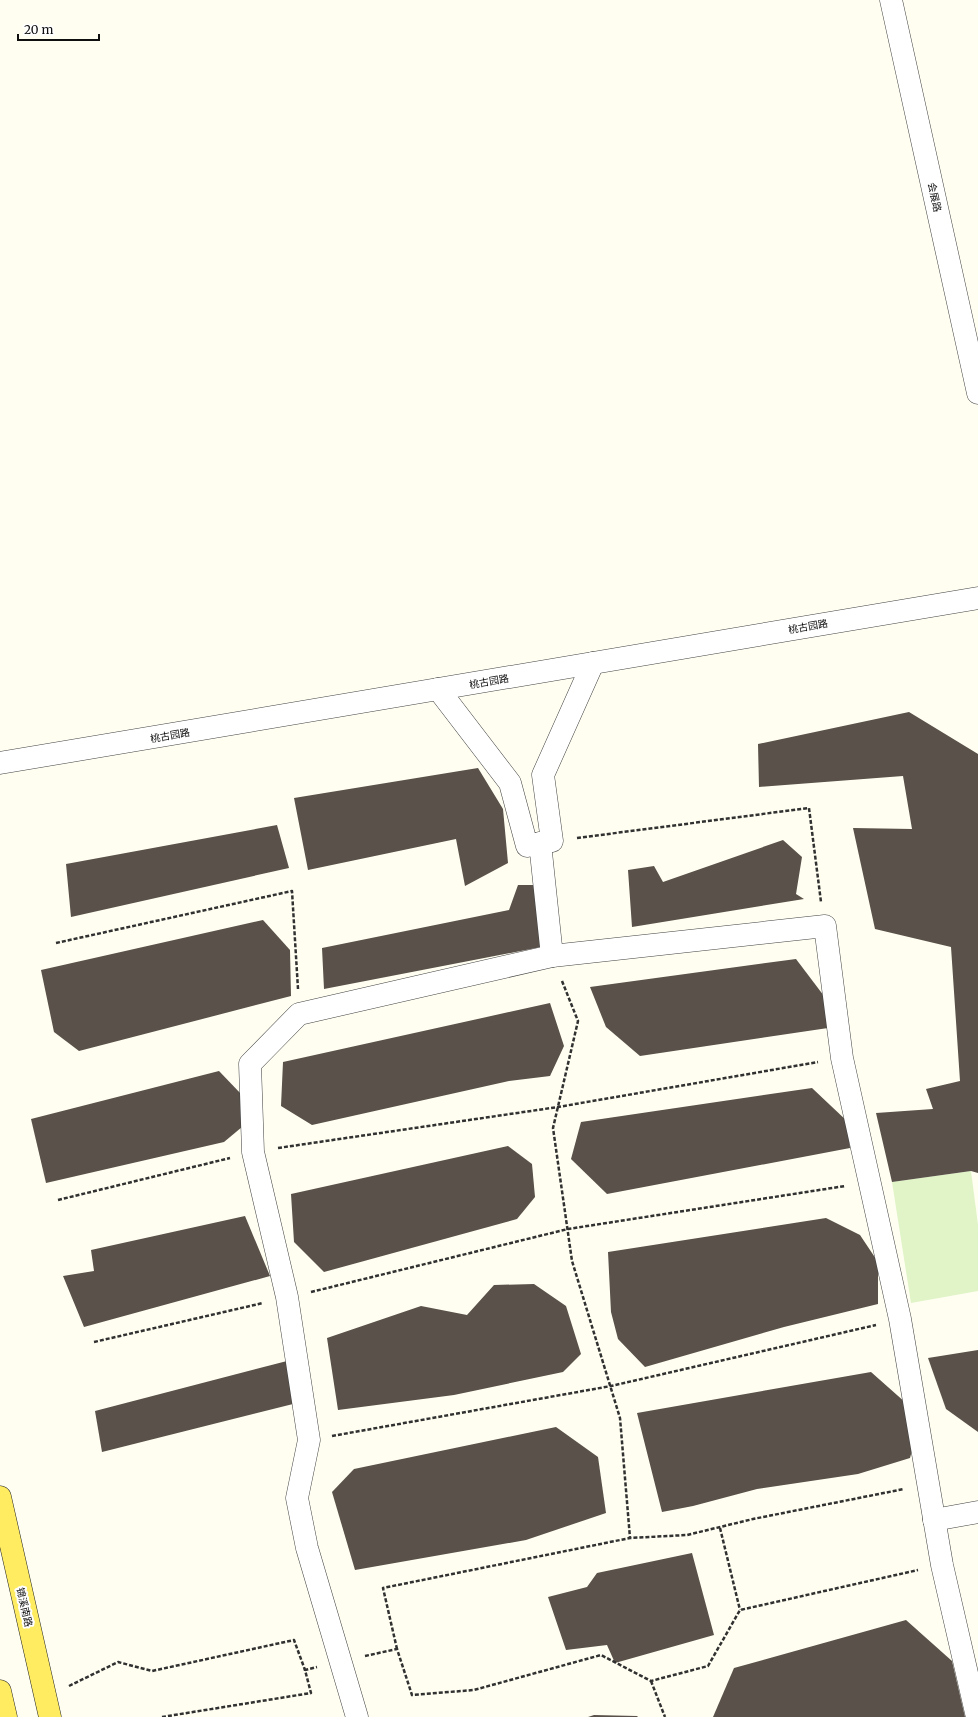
<svg xmlns="http://www.w3.org/2000/svg" width="978" height="1717" font-family="Merriweather,'Noto Sans SC',serif">
  <style>
    .pitch { fill: #e0f4c8 }
    .building { fill: #59514a }
    .lines { fill: none; stroke-linecap: round; stroke-linejoin: round }
    .minor-casing { stroke: #424242; stroke-width: 23 }
    .major-casing { stroke: #202020; stroke-width: 23 }
    .path { stroke: #313131; stroke-width: 2.5; stroke-dasharray: 4 2; stroke-linecap: butt }
    .minor { stroke: #fff; stroke-width: 22 }
    .major { stroke: #ffec61; stroke-width: 22 }
    .labels { text-anchor: middle; stroke-width: 4; stroke-linejoin: round; paint-order: stroke }
    .street-label { font-size: 10px; fill: #0f0f0f; stroke: #fff }
  </style>
  <rect width="100%" height="100%" fill="#fffef1"/>
  <!-- pitch -->
  <polygon class="pitch" points="971,1171 978,1225 978,1291 911,1303 892,1182"/>
  <!-- building -->
  <g class="building">
    <polygon points="909,712 978,754 978,1173 971,1171 892,1182 876,1113 933,1109 926,1089 960,1081 951,947 875,929 853,828 912,829 903,776 759,787 758,744"/>
    <polygon points="478,768 503,809 508,863 465,886 456,839 308,870 294,798"/>
    <polygon points="277,825 289,868 71,917 66,864"/>
    <polygon points="783,840 802,857 796,894 804,899 632,927 628,870 654,866 663,882"/>
    <polygon points="518,885 538,885 541,947 324,989 322,948 509,910"/>
    <polygon points="263,920 290,950 291,996 79,1051 54,1032 41,970"/>
    <polygon points="796,959 824,996 828,1028 640,1056 606,1027 590,987"/>
    <polygon points="550,1003 564,1046 550,1076 509,1081 312,1125 281,1106 283,1062"/>
    <polygon points="219,1071 242,1095 242,1127 224,1142 46,1183 31,1119"/>
    <polygon points="812,1088 848,1122 850,1148 607,1194 571,1159 581,1122"/>
    <polygon points="508,1146 532,1164 535,1197 517,1219 324,1272 294,1242 291,1194"/>
    <polygon points="245,1216 270,1276 84,1327 63,1276 94,1271 91,1250"/>
    <polygon points="826,1218 860,1235 878,1262 878,1304 784,1327 645,1367 618,1339 611,1312 608,1252"/>
    <polygon points="534,1284 566,1306 581,1354 563,1372 454,1395 338,1410 327,1338 421,1306 467,1315 494,1285"/>
    <polygon points="978,1350 978,1432 946,1409 928,1358"/>
    <polygon points="287,1361 293,1404 102,1452 95,1411"/>
    <polygon points="871,1372 906,1403 913,1447 910,1458 858,1474 757,1489 693,1506 662,1512 637,1413"/>
    <polygon points="556,1427 598,1457 606,1513 526,1540 355,1570 332,1492 354,1469"/>
    <polygon points="692,1553 714,1635 615,1663 607,1645 566,1650 548,1597 587,1587 597,1573"/>
    <polygon points="906,1620 952,1661 965,1717 713,1717 734,1668"/>
    <polygon points="594,1715 637,1716 638,1717 588,1717"/>
  </g>
  <g class="lines">
    <defs>
      <g id="minor">
        <polyline points="891,0 978,393"/>
        <polyline points="438,689 510,783 527,846 552,841 543,775 593,663"/>
        <polyline points="0,763 978,598"/>
        <polyline points="540,843 552,956"/>
        <polyline points="934,1520 978,1512"/>
        <polyline points="357,1717 307,1548 297,1498 309,1440 287,1297 253,1152 250,1064 299,1014 552,956 825,926 842,1058 900,1319 942,1565 977,1717"/>
      </g>
      <g id="major">
        <polyline points="0,1497 50,1717"/>
        <polyline points="0,1691 6,1717"/>
      </g>
    </defs>
    <!-- minor casing -->
    <use href="#minor" class="minor-casing"/>
    <!-- major casing -->
    <use href="#major" class="major-casing"/>
    <!-- path -->
    <g class="path">
      <polyline points="577,838 809,808 821,902"/>
      <polyline points="56,943 292,891 298,989"/>
      <polyline points="562,981 578,1021 553,1128 572,1261 620,1418 630,1538"/>
      <polyline points="278,1148 558,1107 818,1062"/>
      <polyline points="58,1200 230,1158"/>
      <polyline points="311,1292 568,1229 845,1186"/>
      <polyline points="94,1342 263,1303"/>
      <polyline points="332,1436 611,1386 876,1325"/>
      <polyline points="720,1528 740,1610"/>
      <polyline points="397,1649 383,1588 630,1538 687,1535 753,1519 904,1489"/>
      <polyline points="365,1656 397,1649 412,1695 474,1690 601,1655 651,1681 708,1666 740,1610 918,1570"/>
      <polyline points="651,1681 665,1717"/>
      <polyline points="69,1686 118,1662 152,1671 294,1640 305,1670"/>
      <polyline points="162,1717 311,1693 305,1670 317,1667"/>
    </g>
    <!-- minor -->
    <use href="#minor" class="minor"/>
    <!-- major -->
    <use href="#major" class="major"/>
  </g>
  <g class="labels">
    <!-- street labels -->
    <g class="street-label">
      <text transform="translate(935 197) rotate(78)" y="4">会展路</text>
      <text transform="translate(808 626) rotate(-10)" y="4">桃古园路</text>
      <text transform="translate(489 681) rotate(-10)" y="4">桃古园路</text>
      <text transform="translate(170 735) rotate(-10)" y="4">桃古园路</text>
      <text transform="translate(25 1607) rotate(77)" y="4">锦溪南路</text>
    </g>
  </g>
  <!-- scale -->
  <path d="M18 34v6h81v-6" fill="none" stroke="#0f0f0f" stroke-width="2"/>
  <text x="24" y="34" font-size="12" fill="#0f0f0f" stroke="#ffffff" stroke-width="3" paint-order="stroke">20 m</text>
</svg>
